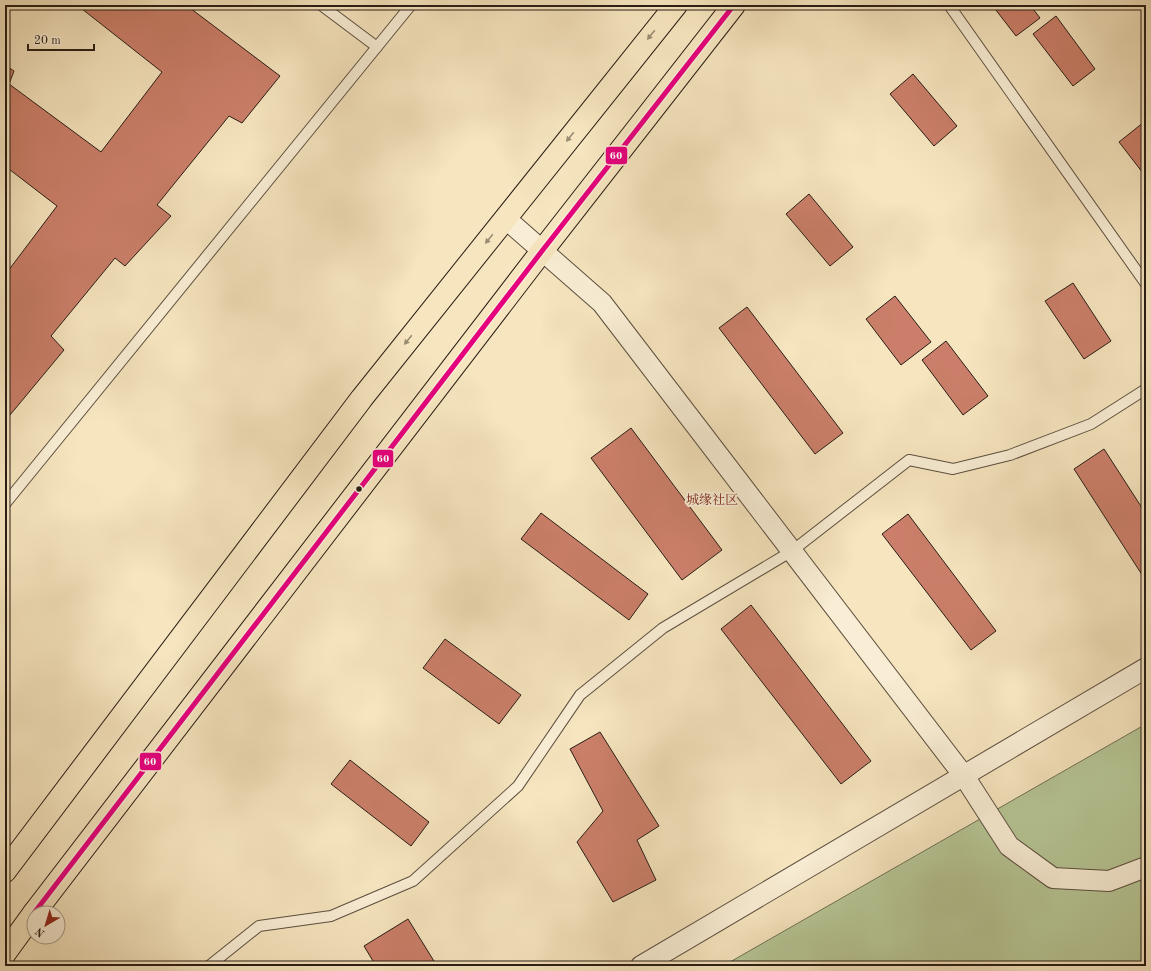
<svg xmlns="http://www.w3.org/2000/svg" width="1151" height="971" font-family="'Old Standard TT','Noto Serif SC',serif">
  <style>
    .green { fill: #b7c696; stroke: #707255 }
    .building { fill: #cb7f6a; stroke: #281d14 }
    .lines { fill: none; stroke-linecap: round; stroke-linejoin: round }
    .service-casing { stroke: #5c4f3f; stroke-width: 12 }
    .minor-casing { stroke: #5c4f3f; stroke-width: 22 }
    .primary-casing { stroke: #281d14; stroke-width: 24 }
    .service { stroke: #f9eed5; stroke-width: 10 }
    .minor { stroke: #f9eed5; stroke-width: 20 }
    .primary { stroke: #f6e5bf; stroke-width: 22 }
    .bus-1-casing { stroke: #f9eed5; stroke-width: 8 }
    .bus-1 { stroke: #e5007d; stroke-width: 5 }
    .oneway { fill: #998b72 }
    .bus-dot { fill: #281d14; stroke: #f9eed5; stroke-width: 1.5 }
    .labels { text-anchor: middle; stroke-width: 4; stroke-linejoin: round; paint-order: stroke }
    .neighbourhood-label { font-size: 13px; fill: #7a1f14; stroke: #f9eed5 }
    .line-badge { stroke: #f9eed5; stroke-width: 1.5 }
    .badge-label { font-size: 11px; text-anchor: middle; font-weight: bold; fill: #fff }
  </style>
  <rect width="100%" height="100%" fill="#f6e5bf"/>
  <filter id="stains"><feTurbulence type="fractalNoise" baseFrequency=".005" numOctaves="4"/><feColorMatrix values="0 0 0 0 .2 0 0 0 0 .09 0 0 0 0 .02 0 0 0 .5 -.17"/></filter>
  <radialGradient id="worn" r=".72"><stop offset=".6" stop-color="#630" stop-opacity="0"/><stop offset="1" stop-color="#630" stop-opacity=".3"/></radialGradient>
  <!-- green -->
  <polygon class="green" points="1146,724 1146,966 723,966"/>
  <!-- building -->
  <g class="building">
    <polygon points="77,5 186,5 280,76 242,123 229,116 157,205 171,216 125,266 115,258 51,336 64,350 5,421 5,275 57,206 5,166 5,65 14,71 9,84 101,152 162,72"/>
    <polygon points="992,5 1030,5 1040,18 1016,36"/>
    <polygon points="1056,16 1095,69 1073,86 1033,34"/>
    <polygon points="913,74 957,126 934,146 890,94"/>
    <polygon points="1144,122 1146,124 1146,177 1119,142"/>
    <polygon points="809,194 853,247 830,266 786,214"/>
    <polygon points="1073,283 1111,341 1084,359 1045,301"/>
    <polygon points="895,296 931,342 901,365 866,319"/>
    <polygon points="747,307 843,433 815,454 719,328"/>
    <polygon points="946,341 988,396 963,415 922,360"/>
    <polygon points="631,428 722,550 682,580 591,458"/>
    <polygon points="1104,449 1146,514 1146,581 1074,469"/>
    <polygon points="541,513 648,594 629,620 521,539"/>
    <polygon points="908,514 996,631 971,650 882,534"/>
    <polygon points="751,605 871,761 841,784 721,629"/>
    <polygon points="445,639 521,695 499,724 423,668"/>
    <polygon points="600,732 659,826 637,840 656,880 613,902 577,842 603,811 570,749"/>
    <polygon points="350,760 429,822 411,846 331,784"/>
    <polygon points="408,919 437,966 376,966 364,946"/>
  </g>
  <g class="lines">
    <defs>
      <g id="service">
        <polyline points="321,5 377,47"/>
        <polyline points="949,5 1146,284"/>
        <polyline points="5,504 411,5"/>
        <polyline points="209,966 259,926 331,916 413,881 518,786 580,695 663,628 792,551 909,460 953,469 1010,455 1091,424 1146,389"/>
      </g>
      <g id="minor">
        <polyline points="505,218 602,303 964,776 1009,846 1053,878 1109,881 1146,867"/>
        <polyline points="641,966 1146,668"/>
      </g>
      <g id="primary">
        <polyline points="5,871 362,398 676,5"/>
        <polyline points="34,913 542,251 734,5"/>
        <polyline points="5,953 34,913"/>
      </g>
    </defs>
    <!-- service casing -->
    <use href="#service" class="service-casing"/>
    <!-- minor casing -->
    <use href="#minor" class="minor-casing"/>
    <!-- primary casing -->
    <use href="#primary" class="primary-casing"/>
    <!-- service -->
    <use href="#service" class="service"/>
    <!-- minor -->
    <use href="#minor" class="minor"/>
    <!-- primary -->
    <use href="#primary" class="primary"/>
    <defs>
      <polyline id="bus-1" points="34,913 542,251 734,5"/>
    </defs>
    <!-- bus-1 casing -->
    <use href="#bus-1" class="bus-1-casing"/>
    <!-- bus-1 -->
    <use href="#bus-1" class="bus-1"/>
  </g>
  <!-- one-way arrows -->
  <defs><path id="oneway-solid" d="M-6-.8H1V-3.2L6.5 0L1 3.2V.8H-6Z"/></defs>
  <g class="oneway">
    <use href="#oneway-solid" transform="translate(651 35) rotate(129)"/>
    <use href="#oneway-solid" transform="translate(570 137) rotate(129)"/>
    <use href="#oneway-solid" transform="translate(489 239) rotate(129)"/>
    <use href="#oneway-solid" transform="translate(408 340) rotate(129)"/>
  </g>
  <!-- markers -->
  <circle class="bus-dot" cx="359" cy="489" r="3.5"/>
  <g class="labels">
    <!-- neighbourhood labels -->
    <g class="neighbourhood-label">
      <text x="712" y="504">城缘社区</text>
    </g>
  </g>
  <g class="line-badge">
    <rect x="605" y="146" width="23" height="19" rx="4" fill="#e5007d"/>
    <rect x="372" y="449" width="22" height="19" rx="4" fill="#e5007d"/>
    <rect x="139" y="752" width="23" height="19" rx="4" fill="#e5007d"/>
  </g>
  <g class="badge-label">
    <text x="616" y="159">60</text>
    <text x="383" y="462">60</text>
    <text x="150" y="765">60</text>
  </g>
  <!-- margin -->
  <rect width="1151" height="971" fill="none" stroke="#f6e5bf" stroke-width="20"/>
  <rect x="6" y="6" width="1139" height="959" fill="none" stroke="#281d14" stroke-width="2"/>
  <rect x="10" y="10" width="1131" height="951" fill="none" stroke="#281d14"/>
  <!-- north arrow -->
  <g transform="translate(46 925) rotate(218)"><circle r="19" fill="#f9eed5" stroke="#a59a88"/>
  <path d="M0-3L7 15L0 10L-7 15Z" fill="#8f2418"/>
  <text y="-6" font-size="11" font-weight="bold" text-anchor="middle" fill="#281d14">N</text>
  </g>
  <!-- scale -->
  <path d="M28 44v6h66v-6" fill="none" stroke="#281d14" stroke-width="2"/>
  <text x="34" y="44" font-size="12" fill="#281d14" stroke="#f9eed5" stroke-width="3" paint-order="stroke">20 m</text>
  <rect width="100%" height="100%" filter="url(#stains)"/>
  <rect width="100%" height="100%" fill="url(#worn)"/>
</svg>
